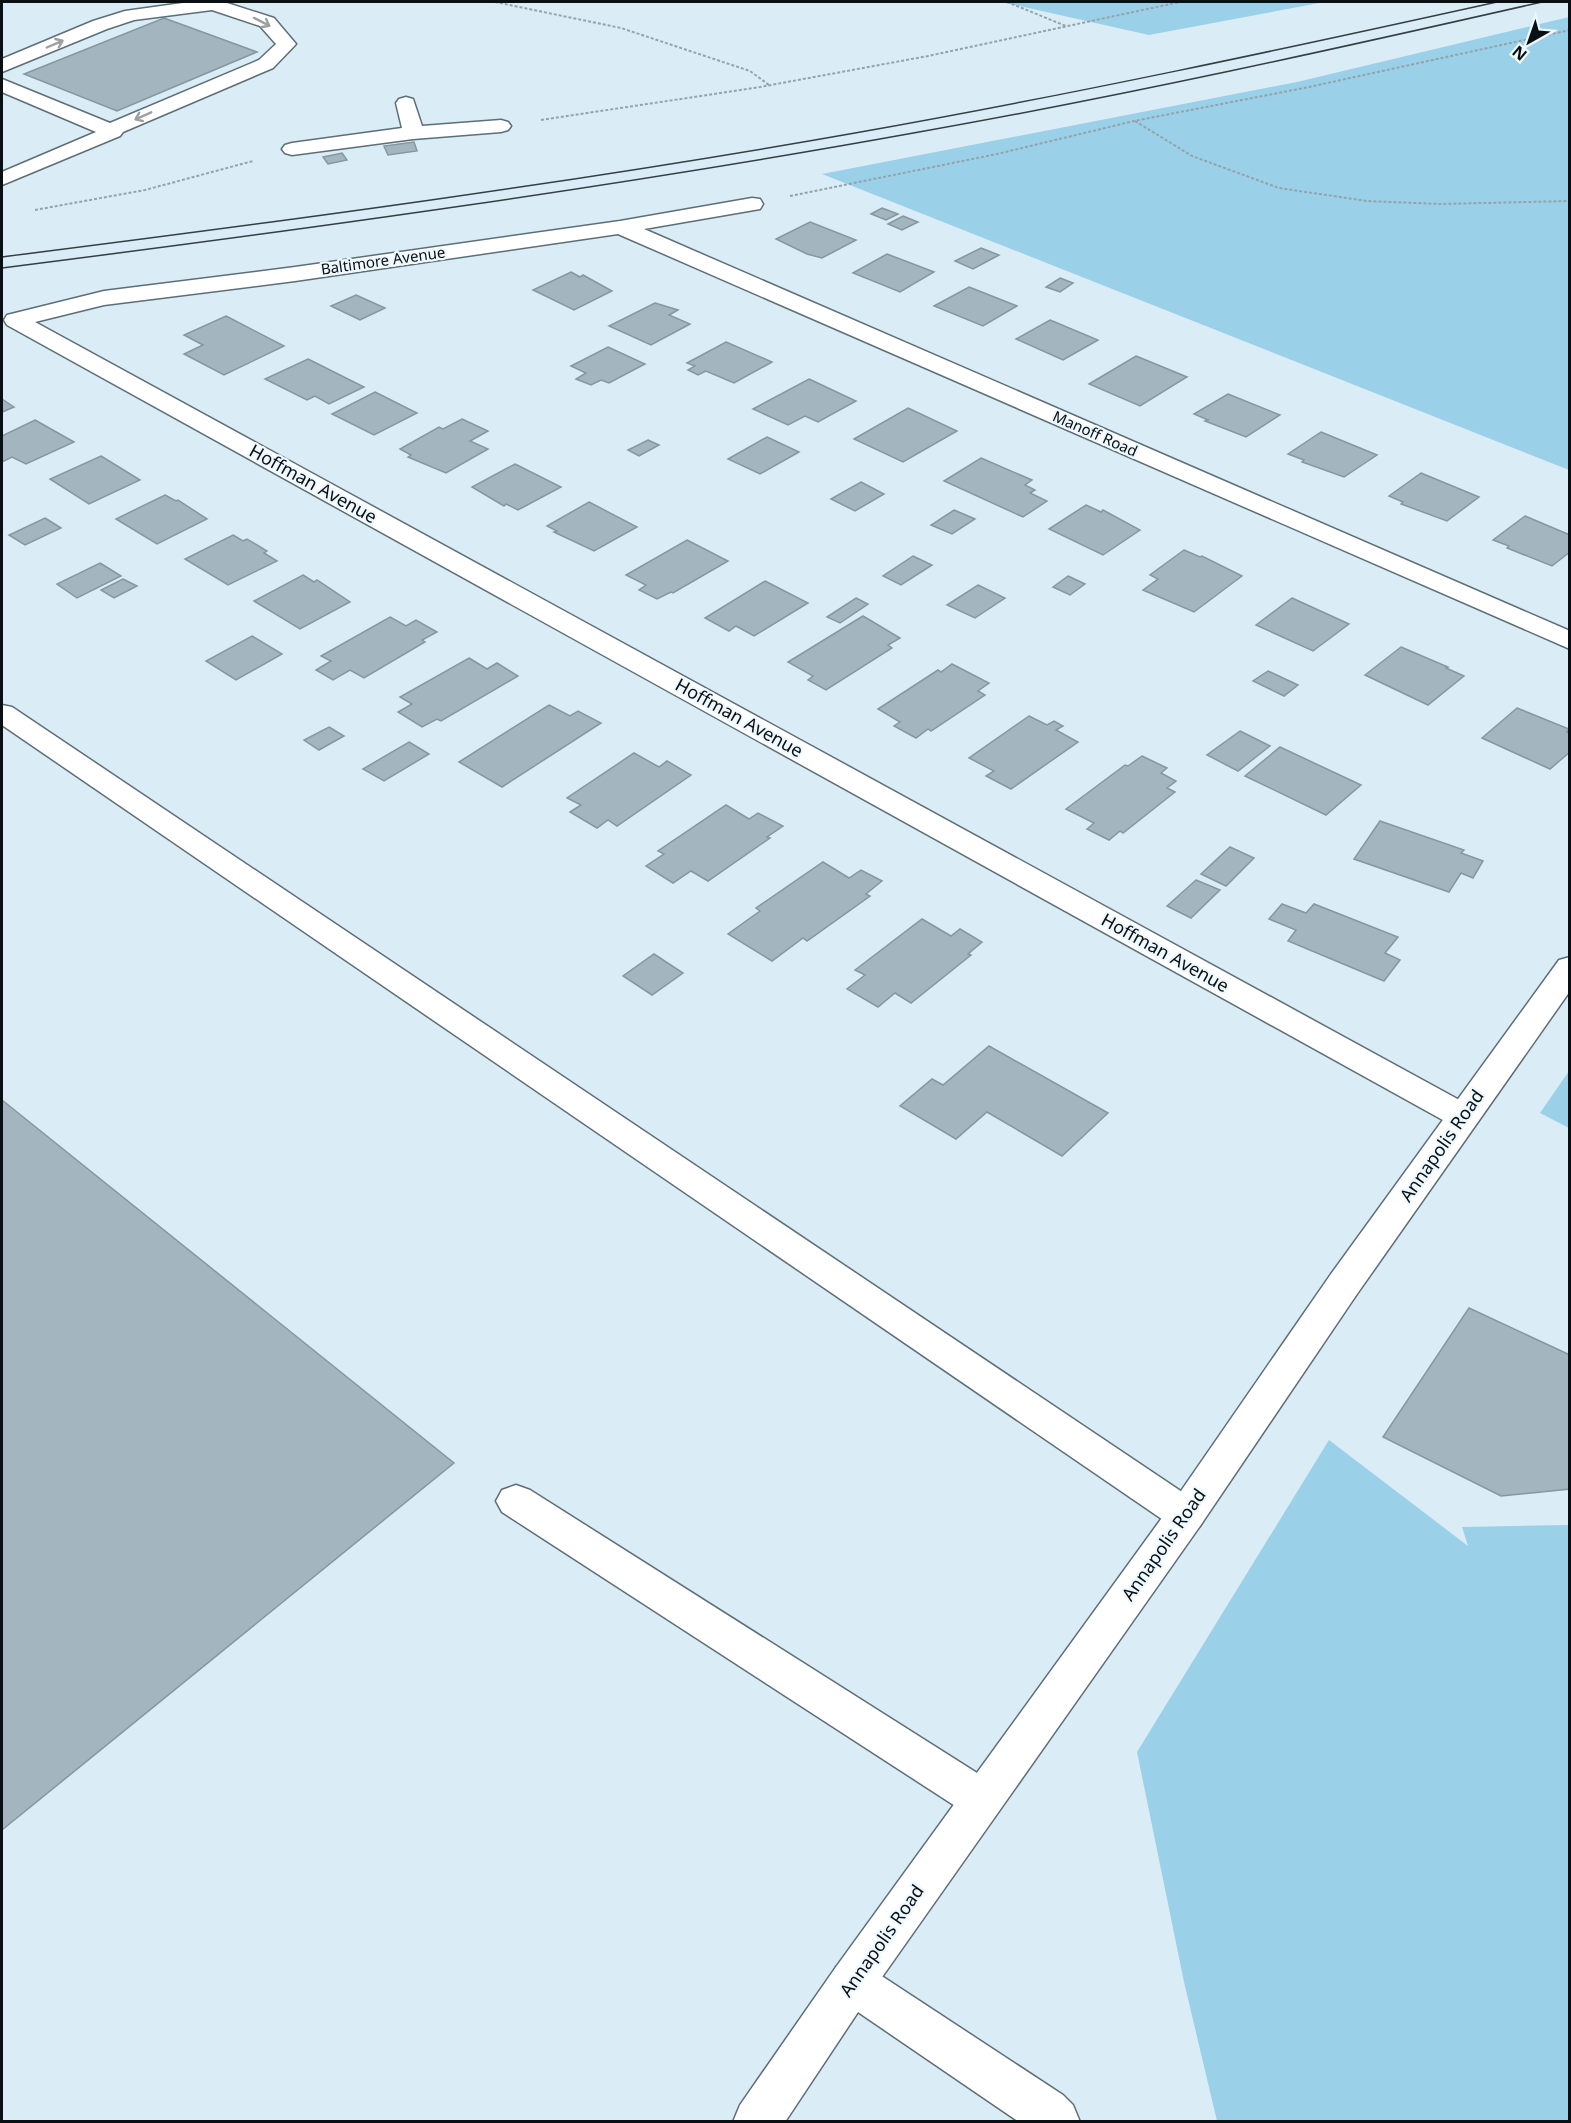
<svg xmlns="http://www.w3.org/2000/svg" width="1571" height="2123" font-family="'Noto Sans',sans-serif">
  <style>
    .green { fill: #9bd0e9 }
    .building { fill: #a3b5be; stroke: #85979f; stroke-width: 1.5 }
    .lines { fill: none; stroke-linecap: round; stroke-linejoin: round }
    .minor-casing { stroke: #5d6e76; stroke-width: 3 }
    .major-casing { stroke: #5d6e76; stroke-width: 3 }
    .path { stroke: #94a3ab; stroke-width: 2; stroke-dasharray: 3 2; stroke-linecap: butt }
    .minor { fill: #fff; fill-rule: evenodd }
    .major { fill: #fff; fill-rule: evenodd }
    .tram { stroke: #353e42; stroke-width: 1.5 }
    .oneway { stroke: #9d9fa0 }
    .labels { text-anchor: middle; stroke-width: 4.5; stroke-linejoin: round; paint-order: stroke }
    .far-street-label { font-size: 15px; fill: #090f12; stroke: #eef9ff }
    .street-label { font-size: 18px; fill: #090f12; stroke: #eef9ff }
  </style>
  <rect width="100%" height="100%" fill="#daedf7"/>
  <!-- green -->
  <g class="green">
    <polygon points="1001,2 1325,2 1149,35"/>
    <polygon points="1569,17 1569,470 822,174 1297,82"/>
    <polygon points="1569,1071 1569,1128 1540,1113"/>
    <polygon points="1329,1440 1468,1546 1462,1527 1569,1525 1569,2121 1217,2121 1184,1982 1137,1752"/>
  </g>
  <!-- building -->
  <g class="building">
    <polygon points="164,18 257,52 117,111 24,74"/>
    <polygon points="414,142 417,151 388,155 384,146"/>
    <polygon points="342,153 347,160 328,164 323,157"/>
    <polygon points="882,208 898,214 886,220 871,214"/>
    <polygon points="903,216 918,222 902,230 888,224"/>
    <polygon points="810,222 856,240 822,258 807,254 776,239"/>
    <polygon points="981,248 999,255 973,269 955,261"/>
    <polygon points="887,254 934,272 900,292 853,273"/>
    <polygon points="571,272 580,277 583,275 612,291 574,310 533,290"/>
    <polygon points="1060,278 1073,283 1060,292 1046,287"/>
    <polygon points="969,287 1017,306 983,326 934,306"/>
    <polygon points="356,295 385,308 360,320 331,306"/>
    <polygon points="655,303 678,310 669,315 690,324 651,345 609,326"/>
    <polygon points="226,316 284,346 224,375 184,354 203,345 184,335"/>
    <polygon points="1050,320 1098,340 1063,360 1016,339"/>
    <polygon points="726,342 772,362 734,383 706,371 698,375 688,370 695,366 687,363"/>
    <polygon points="608,347 645,364 609,383 601,380 591,385 576,379 586,373 571,366"/>
    <polygon points="1136,356 1187,377 1140,406 1089,384"/>
    <polygon points="308,359 364,387 329,404 315,396 307,400 265,379"/>
    <polygon points="809,379 856,401 818,422 805,416 788,425 753,409"/>
    <polygon points="375,392 417,413 374,435 332,414"/>
    <polygon points="1228,394 1280,415 1246,437 1205,421 1208,420 1194,414"/>
    <polygon points="2,399 14,407 2,412"/>
    <polygon points="908,408 957,431 903,462 854,439"/>
    <polygon points="462,419 488,431 470,441 488,449 446,473 408,457 411,455 400,449 439,427 443,429"/>
    <polygon points="35,420 74,442 26,464 12,457 2,462 2,436"/>
    <polygon points="1321,432 1377,455 1344,477 1302,462 1304,460 1288,454"/>
    <polygon points="767,437 799,452 760,474 728,459"/>
    <polygon points="648,440 659,445 639,456 628,450"/>
    <polygon points="101,456 140,480 89,504 50,479"/>
    <polygon points="981,458 1032,480 1025,485 1035,490 1030,493 1047,501 1023,517 944,481"/>
    <polygon points="515,464 561,487 518,510 506,504 504,506 472,487"/>
    <polygon points="1421,473 1479,497 1447,521 1401,504 1403,502 1389,496"/>
    <polygon points="861,482 884,494 855,511 831,499"/>
    <polygon points="165,495 176,501 178,500 207,519 157,544 116,519"/>
    <polygon points="589,502 637,527 594,551 554,532 557,531 547,526"/>
    <polygon points="1086,505 1101,512 1103,510 1140,530 1103,555 1049,529"/>
    <polygon points="954,510 975,519 952,534 931,525"/>
    <polygon points="1525,516 1570,535 1570,552 1552,566 1507,548 1509,546 1493,540"/>
    <polygon points="45,518 61,528 25,545 9,535"/>
    <polygon points="233,535 243,541 247,539 267,551 264,553 277,561 228,585 185,559"/>
    <polygon points="687,540 728,561 673,593 671,592 657,599 639,590 646,585 626,575"/>
    <polygon points="1184,550 1200,557 1202,556 1242,576 1194,612 1143,590 1158,579 1150,575"/>
    <polygon points="913,556 932,565 901,585 883,576"/>
    <polygon points="100,563 121,576 77,598 57,584"/>
    <polygon points="303,575 314,582 317,580 350,602 300,629 254,601"/>
    <polygon points="1068,576 1085,584 1070,595 1053,587"/>
    <polygon points="123,579 137,586 114,598 101,590"/>
    <polygon points="765,581 808,603 754,636 736,626 729,631 705,618"/>
    <polygon points="978,585 1005,598 975,618 947,605"/>
    <polygon points="856,598 868,604 840,623 827,617"/>
    <polygon points="1292,598 1349,624 1313,651 1256,625"/>
    <polygon points="863,616 900,638 888,645 892,648 826,690 808,680 813,676 788,662"/>
    <polygon points="390,617 406,626 416,620 437,632 422,640 425,642 364,678 350,670 333,680 316,670 331,661 321,656"/>
    <polygon points="252,636 282,654 236,680 206,661"/>
    <polygon points="1401,647 1448,667 1446,668 1464,676 1428,705 1365,675"/>
    <polygon points="469,658 487,669 497,663 518,676 441,721 437,719 422,727 398,712 412,704 400,697"/>
    <polygon points="952,664 989,683 978,691 985,695 931,731 928,729 916,738 894,726 900,722 878,709 938,670 941,672"/>
    <polygon points="1268,671 1298,685 1284,696 1253,681"/>
    <polygon points="549,705 570,716 578,711 601,723 502,787 459,762"/>
    <polygon points="1517,708 1569,729 1567,732 1570,733 1570,752 1550,769 1482,738"/>
    <polygon points="1029,716 1047,725 1054,721 1063,726 1056,730 1078,742 1011,789 986,776 994,771 969,758"/>
    <polygon points="329,727 344,736 319,750 304,740"/>
    <polygon points="1240,731 1270,746 1238,771 1207,755"/>
    <polygon points="409,742 429,754 384,781 363,769"/>
    <polygon points="1280,747 1361,785 1326,815 1245,776"/>
    <polygon points="634,753 659,767 667,761 691,775 617,826 608,820 597,828 570,812 581,805 567,798"/>
    <polygon points="1142,756 1167,768 1161,773 1176,781 1167,788 1175,792 1123,833 1120,831 1109,840 1087,829 1094,823 1066,809 1125,765 1128,766"/>
    <polygon points="726,805 749,819 758,813 783,826 767,837 770,838 708,881 691,871 673,883 646,866 664,854 658,851"/>
    <polygon points="1380,821 1464,850 1461,853 1483,861 1473,878 1461,873 1449,892 1354,859"/>
    <polygon points="1230,847 1254,858 1226,886 1201,874"/>
    <polygon points="823,862 849,878 861,870 882,881 866,894 870,896 807,941 803,938 772,961 728,934 760,911 756,908"/>
    <polygon points="1196,880 1220,890 1191,918 1167,906"/>
    <polygon points="1282,904 1306,913 1314,904 1398,937 1385,953 1400,960 1384,981 1288,941 1296,930 1269,919"/>
    <polygon points="922,919 951,936 960,929 982,942 968,954 971,955 911,1003 895,993 878,1007 847,989 865,975 855,970"/>
    <polygon points="654,954 683,973 652,995 623,976"/>
    <polygon points="989,1046 1108,1113 1062,1156 987,1112 956,1139 900,1106 932,1079 943,1085"/>
    <polygon points="2,1100 454,1463 2,1830"/>
    <polygon points="1469,1308 1570,1355 1570,1489 1501,1496 1383,1437"/>
  </g>
  <g class="lines">
    <defs>
      <g id="minor">
        <polygon points="190,2 224,2 274,18 296,44 273,68 123,132 120,136 2,185 2,172 96,132 2,92 2,79 110,123 259,60 276,44 260,26 212,10 134,20 107,29 2,72 2,59 93,21 125,11"/>
        <polygon points="406,97 413,99 422,126 501,120 508,122 511,126 508,130 501,132 413,139 292,155 285,153 282,149 285,145 292,143 402,128 396,103 399,99"/>
        <polygon points="752,198 760,199 763,204 760,209 644,229 1570,631 1570,649 618,234 295,281 104,305 35,322 1474,1108 1479,1116 1474,1124 1462,1128 1450,1124 7,325 4,320 7,315 104,291 295,267 620,221"/>
        <polygon points="2,705 12,707 1200,1504 1206,1515 1200,1526 1186,1531 1172,1526 2,725"/>
        <polygon points="516,1485 530,1490 996,1785 1003,1799 996,1813 981,1819 966,1813 502,1512 496,1501 502,1490"/>
        <polygon points="852,1960 868,1967 1063,2095 1073,2105 1080,2122 1019,2122 836,1997 829,1982 836,1967"/>
      </g>
      <polygon id="major" points="1570,957 1570,991 1357,1294 1200,1526 868,1997 785,2122 733,2122 740,2105 836,1967 1172,1504 1331,1274 1559,960"/>
    </defs>
    <!-- minor casing -->
    <use href="#minor" class="minor-casing"/>
    <!-- major casing -->
    <use href="#major" class="major-casing"/>
    <!-- path -->
    <g class="path">
      <polyline points="495,2 621,28 750,71 769,85"/>
      <polyline points="1007,2 1066,26"/>
      <polyline points="541,120 760,87 928,56 1180,2"/>
      <polyline points="1135,121 1192,156 1279,188 1367,201 1440,204 1570,201"/>
      <polyline points="790,196 997,154 1134,121 1309,87 1570,30"/>
      <polyline points="35,210 145,190 253,161"/>
    </g>
    <!-- minor -->
    <use href="#minor" class="minor"/>
    <!-- major -->
    <use href="#major" class="major"/>
    <!-- tram -->
    <g class="tram">
      <path d="M2 257C287 221 572 183 855 133 1070 95 1284 49 1497 2"/>
      <path d="M2 268C309 229 615 187 919 132 1128 95 1335 49 1542 2"/>
    </g>
  </g>
  <!-- one-way arrows -->
  <defs><path id="oneway-shaft" d="M-6 0H5M1.5-3L5.5 0L1.5 3" fill="none" stroke-width="1.6" stroke-linecap="round" stroke-linejoin="round" transform="scale(1.5)"/></defs>
  <g class="oneway">
    <use href="#oneway-shaft" transform="translate(262 22) rotate(27)"/>
    <use href="#oneway-shaft" transform="translate(55 44) rotate(-23)"/>
    <use href="#oneway-shaft" transform="translate(143 116) rotate(156)"/>
  </g>
  <g class="labels">
    <!-- far-street labels -->
    <g class="far-street-label">
      <text transform="translate(383 261) rotate(-8)" y="5">Baltimore Avenue</text>
      <text transform="translate(1095 434) rotate(24)" y="5">Manoff Road</text>
    </g>
    <!-- street labels -->
    <g class="street-label">
      <text transform="translate(313 484) rotate(29)" y="6">Hoffman Avenue</text>
      <text transform="translate(739 718) rotate(29)" y="6">Hoffman Avenue</text>
      <text transform="translate(1165 953) rotate(29)" y="6">Hoffman Avenue</text>
      <text transform="translate(1442 1146) rotate(-55)" y="6">Annapolis Road</text>
      <text transform="translate(1164 1545) rotate(-55)" y="6">Annapolis Road</text>
      <text transform="translate(882 1941) rotate(-55)" y="6">Annapolis Road</text>
    </g>
  </g>
  <!-- border -->
  <rect width="1571" height="2123" fill="none" stroke="#090f12" stroke-width="6"/>
  <!-- north arrow -->
  <g transform="translate(1529 42) rotate(220)" stroke="#eef9ff" stroke-width="4.5" paint-order="stroke">
  <path d="M0-4.5L10 22L0 15L-10 22Z" fill="#090f12"/>
  <text y="-9" font-size="16" font-weight="bold" text-anchor="middle" fill="#090f12">N</text>
  </g>
</svg>
